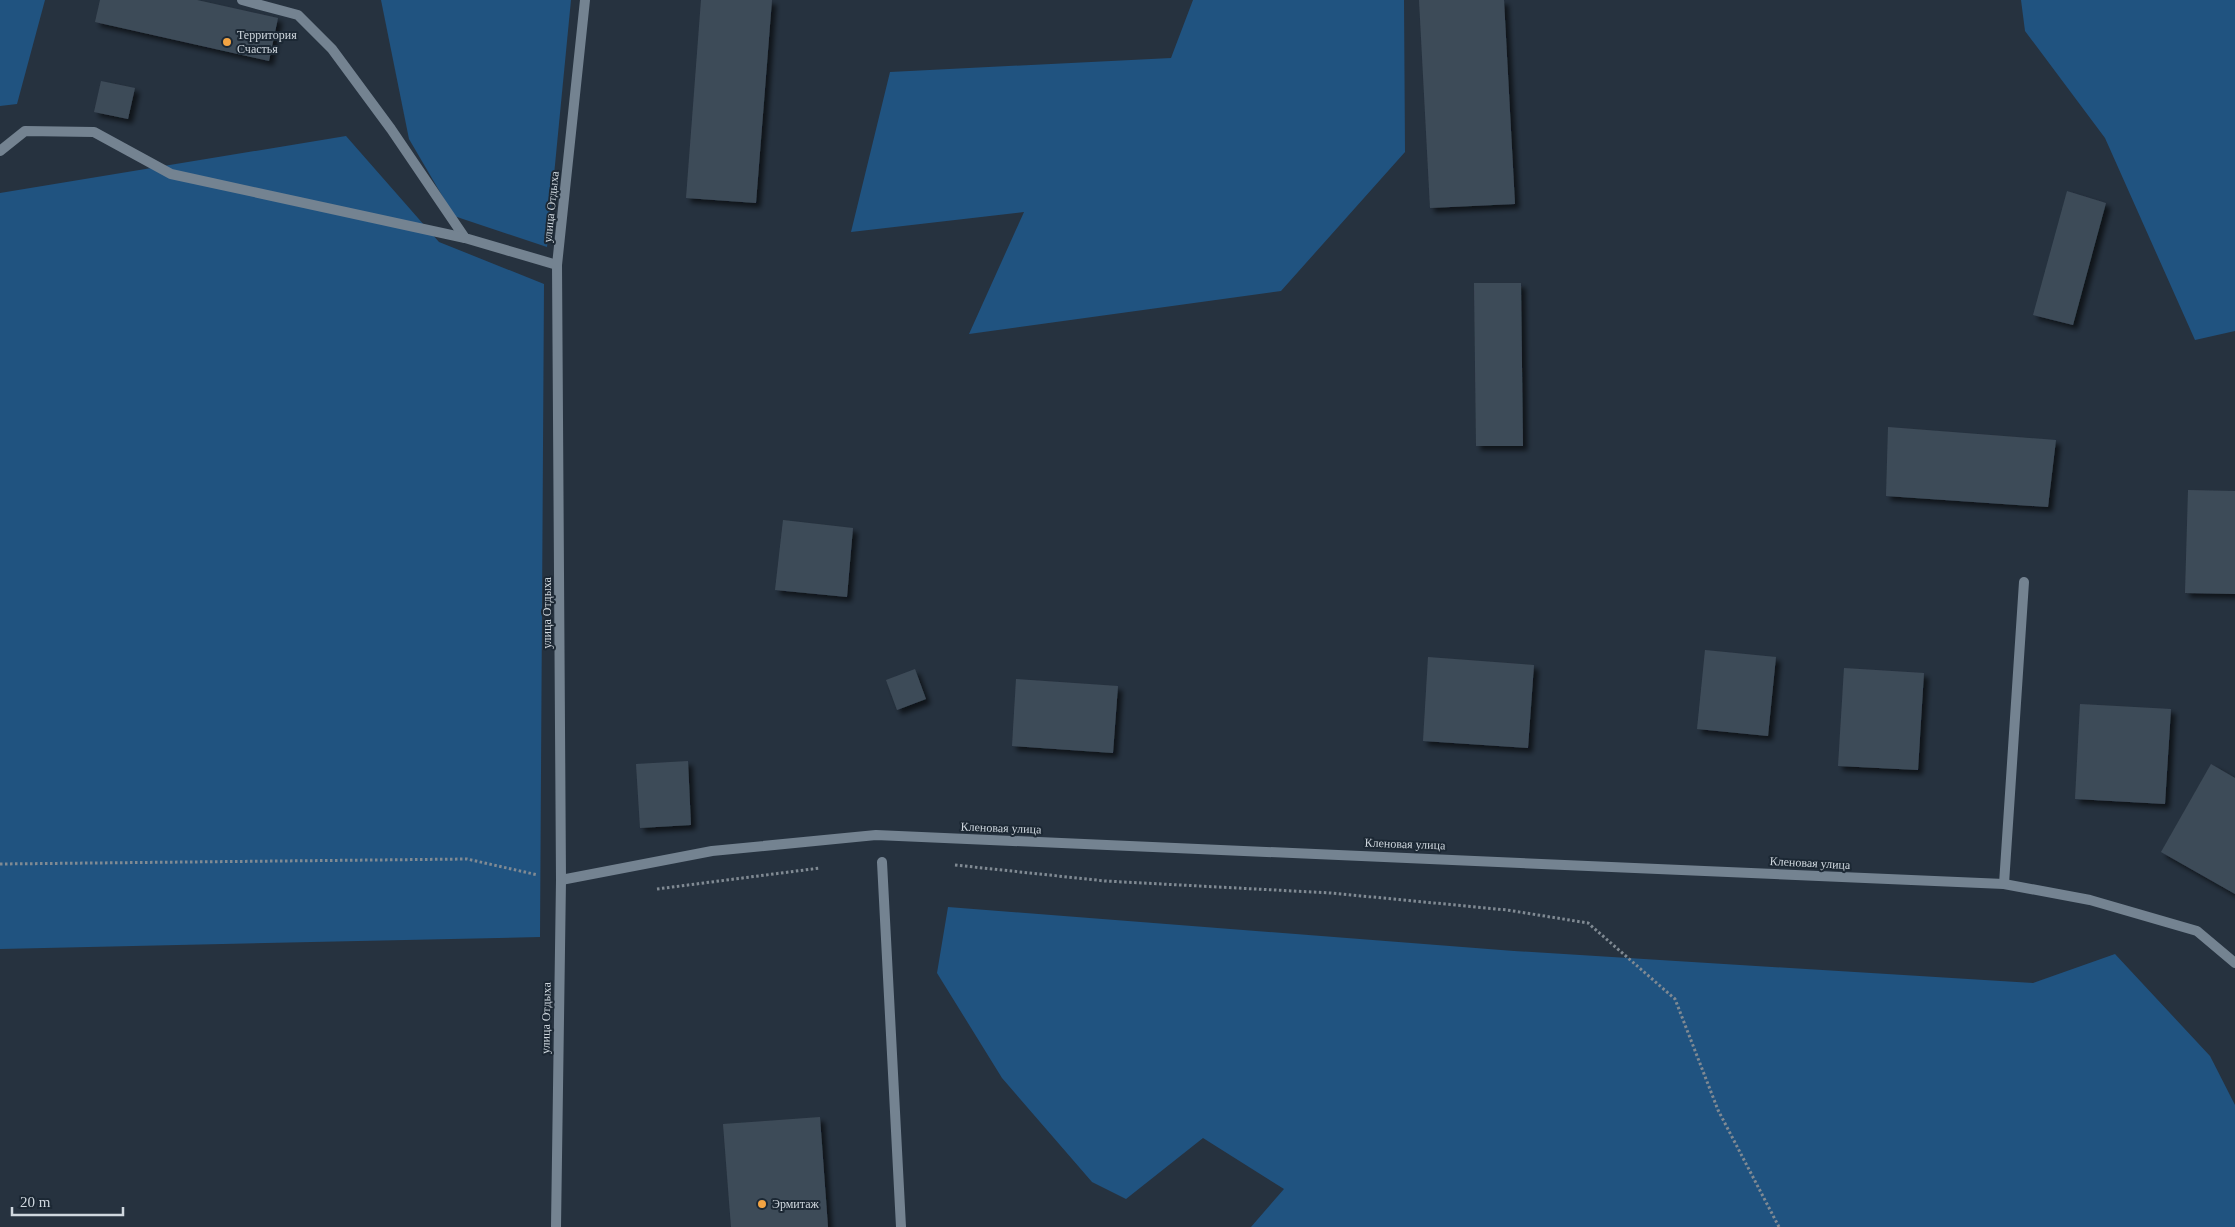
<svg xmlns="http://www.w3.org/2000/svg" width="2235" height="1227" font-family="Georgia,serif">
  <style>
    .green { fill: #205380 }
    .building { fill: #3e4b58; filter: url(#shadow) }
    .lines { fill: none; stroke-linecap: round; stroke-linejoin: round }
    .path { stroke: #808a93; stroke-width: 3; stroke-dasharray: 2.5 2.5; stroke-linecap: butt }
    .lane { stroke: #748391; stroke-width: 10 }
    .street { stroke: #748391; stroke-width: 10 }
    .poi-dot { fill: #f3a443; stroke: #1c2834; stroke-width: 2 }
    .labels { text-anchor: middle; stroke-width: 4; stroke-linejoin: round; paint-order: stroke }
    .poi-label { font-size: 12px; fill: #d0d8df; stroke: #1c2834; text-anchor: start }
    .street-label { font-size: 12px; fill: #d0d8df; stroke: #1c2834 }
  </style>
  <defs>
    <filter id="shadow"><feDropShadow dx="4.5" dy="4.5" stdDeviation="2.5" flood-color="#0009"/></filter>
  </defs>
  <rect width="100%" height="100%" fill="#26323f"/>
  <!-- green -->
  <g class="green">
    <polygon points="0,0 45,0 17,104 0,106"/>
    <polygon points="381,0 571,0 547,247 454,216 409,139"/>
    <polygon points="1193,0 1404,0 1405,152 1281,291 969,334 1024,212 851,232 890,72 1171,58"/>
    <polygon points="2021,0 2235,0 2235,331 2195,340 2105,138 2025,31"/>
    <polygon points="346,136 439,242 544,284 540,937 0,949 0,193"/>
    <polygon points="948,907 1514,951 2033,983 2115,954 2210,1056 2235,1105 2235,1227 1251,1227 1284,1189 1203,1138 1126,1199 1092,1182 1002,1078 937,973"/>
  </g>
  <!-- building -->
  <g class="building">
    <polygon points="100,0 197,0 278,18 269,61 95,22"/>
    <polygon points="701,0 772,0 756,203 686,198"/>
    <polygon points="1419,0 1504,0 1515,204 1430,208"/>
    <polygon points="101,81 135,88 128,119 94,112"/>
    <polygon points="2067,191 2106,203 2073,325 2033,315"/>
    <polygon points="1474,283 1521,283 1523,446 1476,446"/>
    <polygon points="1888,427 2056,440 2048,507 1886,496"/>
    <polygon points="2188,490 2235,491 2235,594 2185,593"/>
    <polygon points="783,520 853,528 847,597 775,590"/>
    <polygon points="1705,650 1776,657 1768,736 1697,729"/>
    <polygon points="1428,657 1534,665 1528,748 1423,741"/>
    <polygon points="1844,668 1924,673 1918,770 1838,766"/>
    <polygon points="915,669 926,699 897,710 886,680"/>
    <polygon points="1016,679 1118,686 1113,753 1012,746"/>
    <polygon points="2080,704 2171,709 2165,804 2075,799"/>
    <polygon points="688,761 691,825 640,828 636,764"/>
    <polygon points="2211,764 2235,778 2235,894 2161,852"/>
    <polygon points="820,1117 828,1227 731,1227 723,1124"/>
  </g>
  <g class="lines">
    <!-- path -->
    <g class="path">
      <polyline points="0,864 467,859 538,875"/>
      <polyline points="955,865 1105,881 1331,893 1507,910 1588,923 1675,999 1718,1110 1779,1227"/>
      <polyline points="657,889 820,868"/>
    </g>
    <!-- lane -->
    <g class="lane">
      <polyline points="242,0 298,15 332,49 391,129 465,238 557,265"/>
      <polyline points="0,151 25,131 94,132 171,174 465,238"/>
      <polyline points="882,862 901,1227"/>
      <polyline points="561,880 712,851 876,835 2004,884 2090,900 2197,931 2235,963"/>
      <polyline points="2004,884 2024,582"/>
    </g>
    <!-- street -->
    <polyline class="street" points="556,1227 561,880 557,265 585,0"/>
  </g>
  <!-- markers -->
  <g class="poi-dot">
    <circle cx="227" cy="42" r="5"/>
    <circle cx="762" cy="1204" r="5"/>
  </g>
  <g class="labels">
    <!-- poi labels -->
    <g class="poi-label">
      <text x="237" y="39">Территория<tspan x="237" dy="14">Счастья</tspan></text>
      <text x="772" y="1208">Эрмитаж</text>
    </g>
    <!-- street labels -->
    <g class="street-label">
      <text transform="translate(551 207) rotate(-84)" y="4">улица Отдыха</text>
      <text transform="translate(547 613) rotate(-90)" y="4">улица Отдыха</text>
      <text transform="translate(1001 828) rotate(2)" y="4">Кленовая улица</text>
      <text transform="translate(1405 844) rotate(2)" y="4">Кленовая улица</text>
      <text transform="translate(1810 863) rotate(3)" y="4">Кленовая улица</text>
      <text transform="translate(546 1018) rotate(-89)" y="4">улица Отдыха</text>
    </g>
  </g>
  <!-- scale -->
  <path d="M12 1207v8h111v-8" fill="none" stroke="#d0d8df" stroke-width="2.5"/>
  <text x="20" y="1207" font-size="15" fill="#d0d8df" stroke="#1c2834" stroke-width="4" paint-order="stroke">20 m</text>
</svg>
